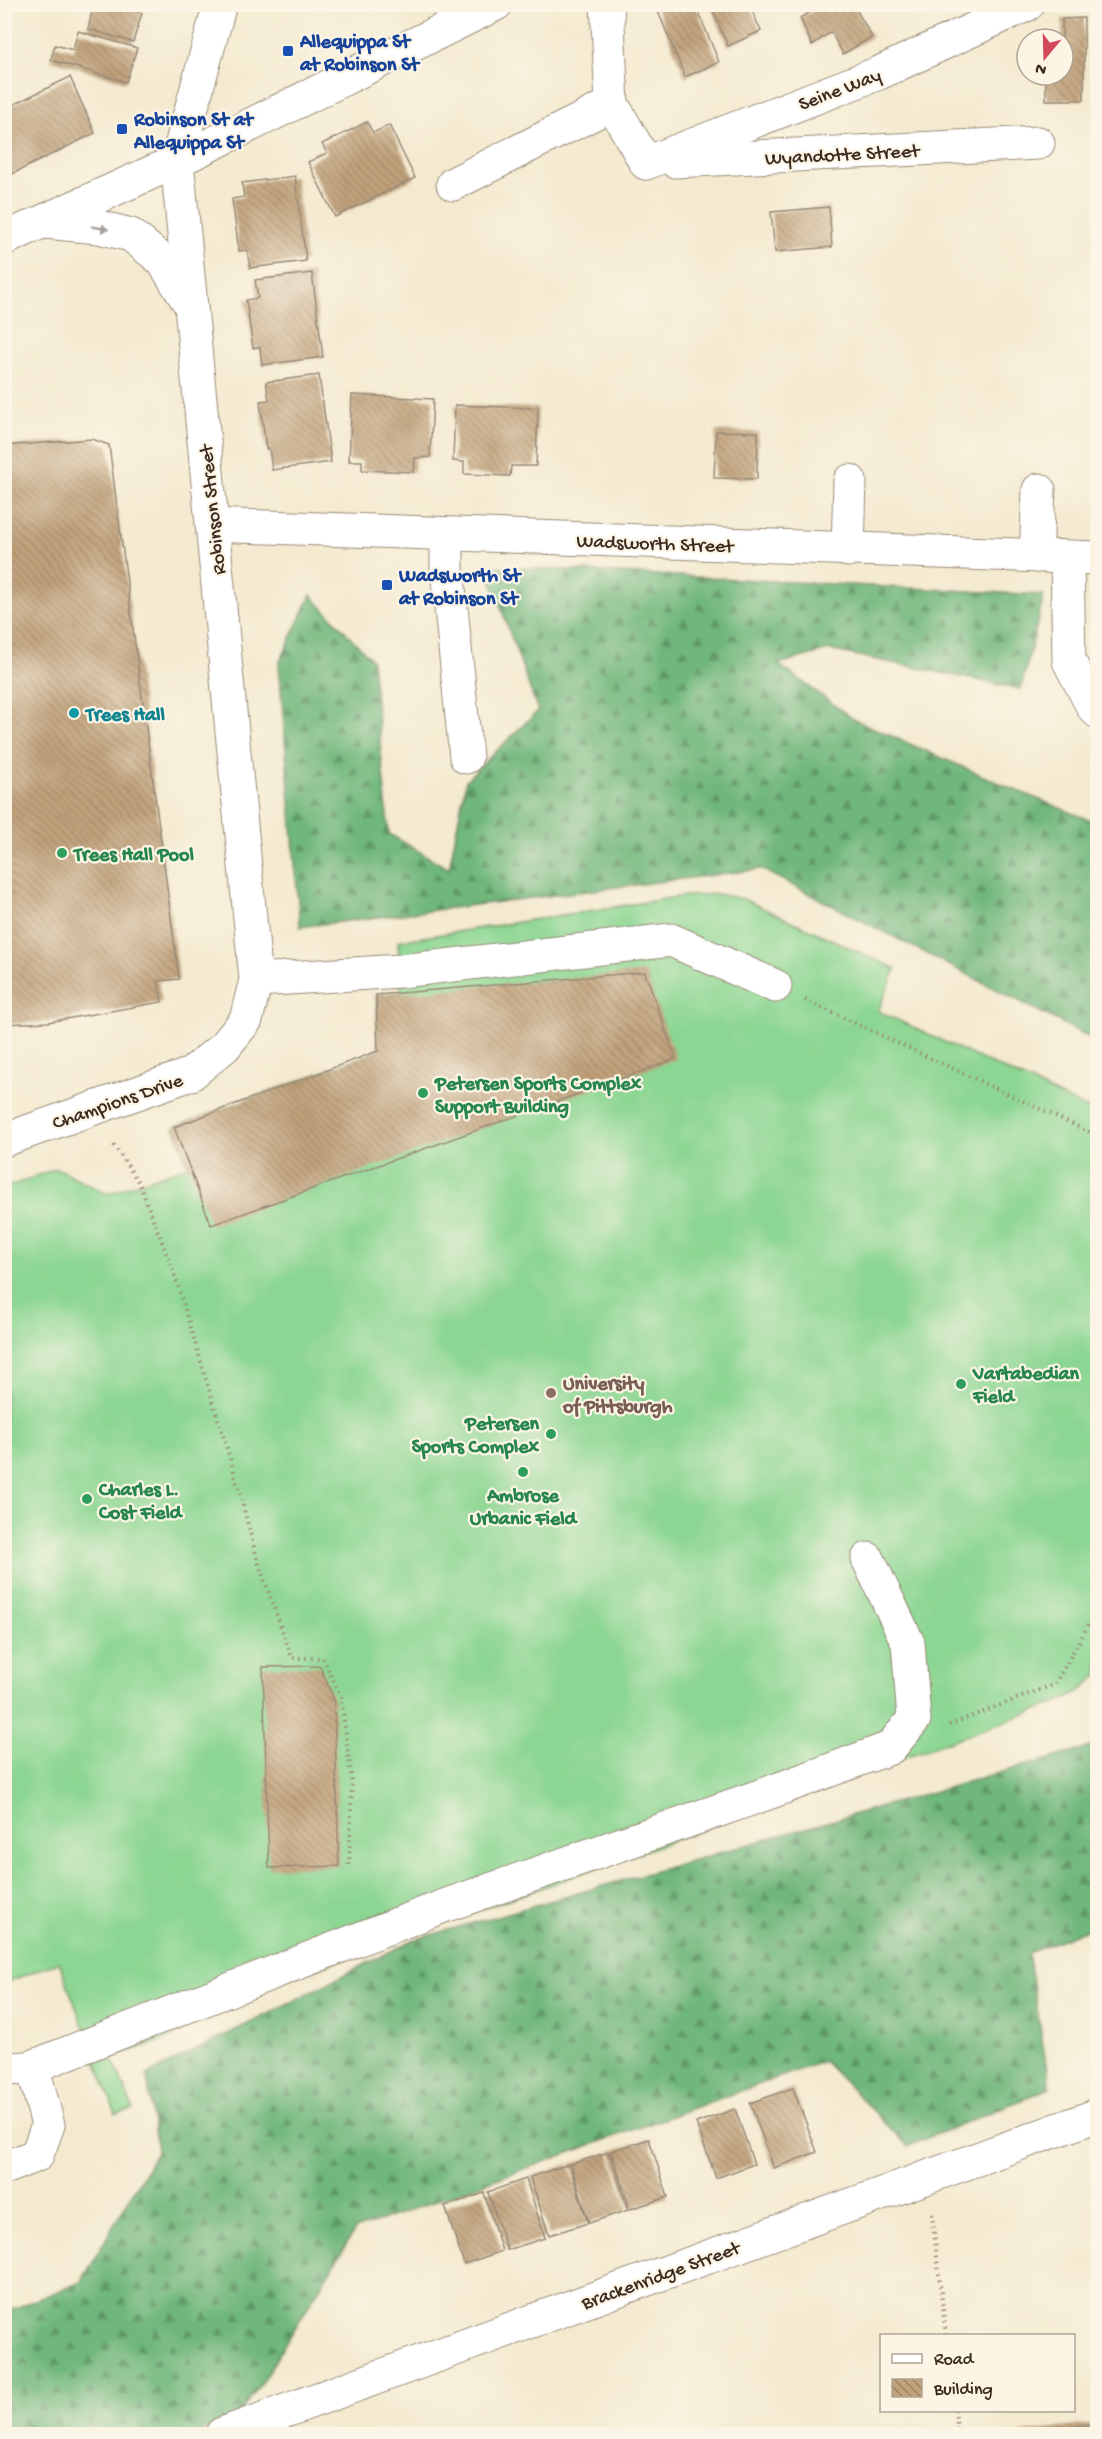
<svg xmlns="http://www.w3.org/2000/svg" width="1102" height="2439" font-family="'Gochi Hand',sans-serif">
  <style>
    .forest { fill: url(#forest-firs); stroke: #56704d; stroke-width: 1.5 }
    .garden { fill: #8bd692; stroke: #638058; stroke-width: 1.5 }
    .building { fill: url(#building-back-hatch) }
    .lines { fill: none; stroke-linecap: round; stroke-linejoin: round }
    .minor-casing { stroke: #988a77; stroke-width: 35 }
    .path { stroke: #988a77; stroke-width: 4; stroke-dasharray: 1.5 4.5; stroke-linecap: butt }
    .minor { stroke: #fff; stroke-width: 33 }
    .oneway { fill: #a79f9a }
    .transit-dot { fill: #1a4fb4; stroke: #fcf5e5; stroke-width: 2 }
    .culture-dot { fill: #0f9aa8; stroke: #fcf5e5; stroke-width: 2 }
    .leisure-dot { fill: #2e9e5b; stroke: #fcf5e5; stroke-width: 2 }
    .education-dot { fill: #8d6e63; stroke: #fcf5e5; stroke-width: 2 }
    .labels { text-anchor: middle; stroke-width: 4.5; stroke-linejoin: round; paint-order: stroke }
    .transit-label { font-size: 20px; font-weight: bold; fill: #164399; stroke: #fcf5e5; text-anchor: start }
    .street-label { font-size: 20px; fill: #3b2a1e; stroke: #fcf5e5 }
    .culture-label { font-size: 20px; font-weight: bold; fill: #0d838f; stroke: #fcf5e5; text-anchor: start }
    .leisure-label { font-size: 20px; font-weight: bold; fill: #27864d; stroke: #fcf5e5; text-anchor: start }
    .education-label { font-size: 20px; font-weight: bold; fill: #785e54; stroke: #fcf5e5; text-anchor: start }
  </style>
  <defs>
    <pattern id="forest-firs" width="22" height="20" patternUnits="userSpaceOnUse" patternTransform="scale(1.5)"><rect width="22" height="20" fill="#70b77c"/><path d="M5 1l3.5 6h-7zM16 11l3.5 6h-7z" fill="#5d9565"/></pattern>
    <pattern id="building-back-hatch" width="6" height="6" patternUnits="userSpaceOnUse" patternTransform="scale(1.5)"><rect width="6" height="6" fill="#c1a27b"/><path d="M-1 5l2 2M0 0l6 6M5-1l2 2" fill="none" stroke="#9e8464"/></pattern>
  </defs>
  <rect width="100%" height="100%" fill="#fcf5e5"/>
  <filter id="ink" filterUnits="userSpaceOnUse"><feTurbulence type="fractalNoise" baseFrequency=".0167" numOctaves="2"/><feDisplacementMap in="SourceGraphic" scale="12" xChannelSelector="R" yChannelSelector="G"/><feConvolveMatrix kernelMatrix="1 2 1 2 8 2 1 2 1" color-interpolation-filters="sRGB"/></filter>
  <filter id="wash" filterUnits="userSpaceOnUse"><feTurbulence type="fractalNoise" baseFrequency=".008" numOctaves="4" result="noise"/><feDisplacementMap in="SourceGraphic" scale="24" xChannelSelector="R" yChannelSelector="G"/><feGaussianBlur stdDeviation="1.35" result="paint"/><feColorMatrix in="noise" values="0 0 0 0 0 0 0 0 0 0 0 0 0 0 0 0 0 1.4 0 .05"/><feComposite in="paint" operator="in"/></filter>
  <g filter="url(#wash)">
    <rect width="100%" height="100%" fill="#f4ead0"/>
    <!-- forest -->
    <g class="forest">
      <polygon points="486,566 1044,595 1021,689 829,650 778,664 855,720 1013,789 1097,823 1097,1041 761,869 300,927 279,664 311,595 372,660 389,834 449,869 466,780 538,711"/>
      <polygon points="1097,1745 1097,1925 1028,1953 1050,2088 908,2146 824,2061 355,2230 260,2385 234,2421 193,2434 5,2434 5,2312 81,2282 157,2151 147,2075 413,1940"/>
    </g>
    <!-- garden -->
    <polygon class="garden" points="718,894 743,899 896,969 878,1011 1097,1113 1098,1675 1080,1691 1056,1703 271,1985 168,2039 112,2057 133,2109 116,2114 59,1962 5,1983 5,1188 57,1168 107,1194 188,1166 174,1127 378,1051 376,995 401,992 398,941 684,896"/>
    <g id="blocks">
      <!-- building -->
      <g class="building">
        <polygon points="94,4 113,4 142,13 133,42 88,29"/>
        <polygon points="655,4 695,4 719,62 685,77"/>
        <polygon points="710,4 749,4 761,31 728,46"/>
        <polygon points="814,4 853,4 872,37 843,54 831,32 812,45 800,18 816,9"/>
        <polygon points="4,18 11,20 5,40 4,40"/>
        <polygon points="1084,18 1084,100 1046,100 1046,75 1063,75 1062,19"/>
        <polygon points="78,31 137,48 126,82 51,60 55,45 73,50"/>
        <polygon points="70,77 95,133 4,178 4,109"/>
        <polygon points="367,122 373,133 389,125 415,178 335,217 308,162 327,153 322,144"/>
        <polygon points="295,176 306,261 250,268 247,250 239,251 232,199 244,197 242,183"/>
        <polygon points="829,207 832,247 775,252 771,212"/>
        <polygon points="312,273 323,357 262,365 260,347 253,348 246,300 258,298 255,280"/>
        <polygon points="319,375 331,462 272,470 269,448 266,449 260,401 269,400 266,382"/>
        <polygon points="352,395 433,399 430,457 415,458 414,472 362,470 362,461 349,461"/>
        <polygon points="455,405 538,408 536,466 511,466 510,476 464,474 464,462 453,461"/>
        <polygon points="716,431 758,432 757,479 714,478"/>
        <polygon points="92,439 109,445 179,979 158,981 162,1002 48,1022 4,1024 4,446"/>
        <polygon points="645,972 676,1059 211,1225 174,1127 378,1051 376,995"/>
        <polygon points="320,1666 334,1700 339,1866 269,1868 263,1667"/>
        <polygon points="793,2088 817,2152 774,2168 750,2103"/>
        <polygon points="735,2109 754,2164 716,2178 696,2123"/>
        <polygon points="649,2139 668,2197 630,2209 611,2151"/>
        <polygon points="609,2152 628,2210 589,2223 571,2164"/>
        <polygon points="569,2164 588,2223 549,2235 530,2177"/>
        <polygon points="526,2179 545,2238 507,2250 488,2192"/>
        <polygon points="484,2193 502,2251 464,2264 445,2206"/>
        <polygon points="1098,2423 1098,2434 1021,2434 1021,2433"/>
      </g>
    </g>
  </g>
  <g filter="url(#ink)">
    <use href="#blocks" fill-opacity="0" stroke="#988a77" stroke-width="1.5"/>
    <g class="lines">
      <defs>
        <g id="minor">
          <polyline points="607,4 612,104 646,163"/>
          <polyline points="675,161 1038,143"/>
          <polyline points="646,163 879,73 1028,4"/>
          <polyline points="453,184 612,104"/>
          <polyline points="44,222 99,227 131,235 163,261 186,298"/>
          <polyline points="4,239 177,161 496,4"/>
          <polyline points="212,525 1098,558"/>
          <polyline points="447,534 447,568 466,757"/>
          <polyline points="848,550 850,481"/>
          <polyline points="1036,556 1039,490"/>
          <polyline points="1067,558 1069,661 1093,707 1098,712"/>
          <polyline points="256,980 401,971 671,940 775,986"/>
          <polyline points="4,1140 191,1074 225,1046 246,1020 256,980 177,161 220,4"/>
          <polyline points="29,2068 441,1907 771,1792 890,1748 914,1719 908,1643 868,1559"/>
          <polyline points="4,2069 29,2068 36,2079 48,2125 37,2155 4,2168"/>
          <polyline points="222,2434 1098,2115"/>
        </g>
      </defs>
      <!-- minor casing -->
      <use href="#minor" class="minor-casing"/>
      <!-- path -->
      <g class="path">
        <polyline points="805,1000 1098,1136"/>
        <polyline points="114,1145 139,1183 174,1273 232,1465 258,1562 292,1658 323,1658 341,1697 352,1782 349,1868"/>
        <polyline points="949,1725 1055,1684 1098,1608"/>
        <polyline points="932,2214 946,2336"/>
        <polyline points="955,2410 958,2434"/>
      </g>
      <!-- minor -->
      <use href="#minor" class="minor"/>
    </g>
    <!-- one-way arrows -->
    <defs><path id="oneway-solid" d="M-6-.8H1V-3.2L6.5 0L1 3.2V.8H-6Z" transform="scale(1.5)"/></defs>
    <use class="oneway" href="#oneway-solid" transform="translate(100 228) rotate(10)"/>
  </g>
  <!-- markers -->
  <g class="transit-dot">
    <rect x="282" y="45" width="12" height="12" rx="3"/>
    <rect x="116" y="123" width="12" height="12" rx="3"/>
    <rect x="381" y="579" width="12" height="12" rx="3"/>
  </g>
  <circle class="culture-dot" cx="74" cy="713" r="6"/>
  <g class="leisure-dot">
    <circle cx="62" cy="853" r="6"/>
    <circle cx="423" cy="1093" r="6"/>
    <circle cx="961" cy="1384" r="6"/>
    <circle cx="551" cy="1434" r="6"/>
    <circle cx="523" cy="1472" r="6"/>
    <circle cx="87" cy="1499" r="6"/>
  </g>
  <circle class="education-dot" cx="551" cy="1393" r="6"/>
  <g class="labels">
    <!-- transit labels -->
    <g class="transit-label">
      <text x="300" y="47">Allequippa St<tspan x="300" dy="23">at Robinson St</tspan></text>
      <text x="134" y="125">Robinson St at<tspan x="134" dy="23">Allequippa St</tspan></text>
      <text x="399" y="581">Wadsworth St<tspan x="399" dy="23">at Robinson St</tspan></text>
    </g>
    <!-- street labels -->
    <g class="street-label">
      <text transform="translate(839 88) rotate(-21)" y="7">Seine Way</text>
      <text transform="translate(842 153) rotate(-3)" y="7">Wyandotte Street</text>
      <text transform="translate(211 510) rotate(-96)" y="7">Robinson Street</text>
      <text transform="translate(655 542) rotate(2)" y="7">Wadsworth Street</text>
      <text transform="translate(117 1100) rotate(-19)" y="7">Champions Drive</text>
      <text transform="translate(660 2274) rotate(-20)" y="7">Brackenridge Street</text>
    </g>
    <!-- culture labels -->
    <g class="culture-label">
      <text x="86" y="720">Trees Hall</text>
    </g>
    <!-- leisure labels -->
    <g class="leisure-label">
      <text x="74" y="860">Trees Hall Pool</text>
      <text x="435" y="1089">Petersen Sports Complex<tspan x="435" dy="23">Support Building</tspan></text>
      <text x="973" y="1379">Vartabedian<tspan x="973" dy="23">Field</tspan></text>
      <text x="539" y="1429" text-anchor="end">Petersen<tspan x="539" dy="23">Sports Complex</tspan></text>
      <text x="99" y="1495">Charles L.<tspan x="99" dy="23">Cost Field</tspan></text>
      <text x="523" y="1501" text-anchor="middle">Ambrose<tspan x="523" dy="23">Urbanic Field</tspan></text>
    </g>
    <!-- education labels -->
    <g class="education-label">
      <text x="563" y="1389">University<tspan x="563" dy="23">of Pittsburgh</tspan></text>
    </g>
  </g>
  <!-- margin -->
  <rect width="1102" height="2439" fill="none" stroke="#fcf5e5" stroke-width="24"/>
  <!-- legend -->
  <rect x="880" y="2334" width="195" height="78" fill="#fcf5e5" stroke="#afa495" stroke-width="1.5"/>
  <rect x="892" y="2354" width="30" height="9" fill="#ffffff" stroke="#afa495" stroke-width="1.5"/>
  <text x="934" y="2364" font-size="18" fill="#3b2a1e">Road</text>
  <rect x="892" y="2379" width="30" height="18" fill="url(#building-back-hatch)" stroke="#afa495" stroke-width="1.5"/>
  <text x="934" y="2394" font-size="18" fill="#3b2a1e">Building</text>
  <!-- north arrow -->
  <g transform="translate(1045 57) rotate(199)"><circle r="28" fill="#fcf5e5" stroke="#afa495" stroke-width="1.5"/>
  <path d="M0-4.5L10 22L0 15L-10 22Z" fill="#d1495b"/>
  <text y="-9" font-size="16" font-weight="bold" text-anchor="middle" fill="#3b2a1e">N</text>
  </g>
</svg>
